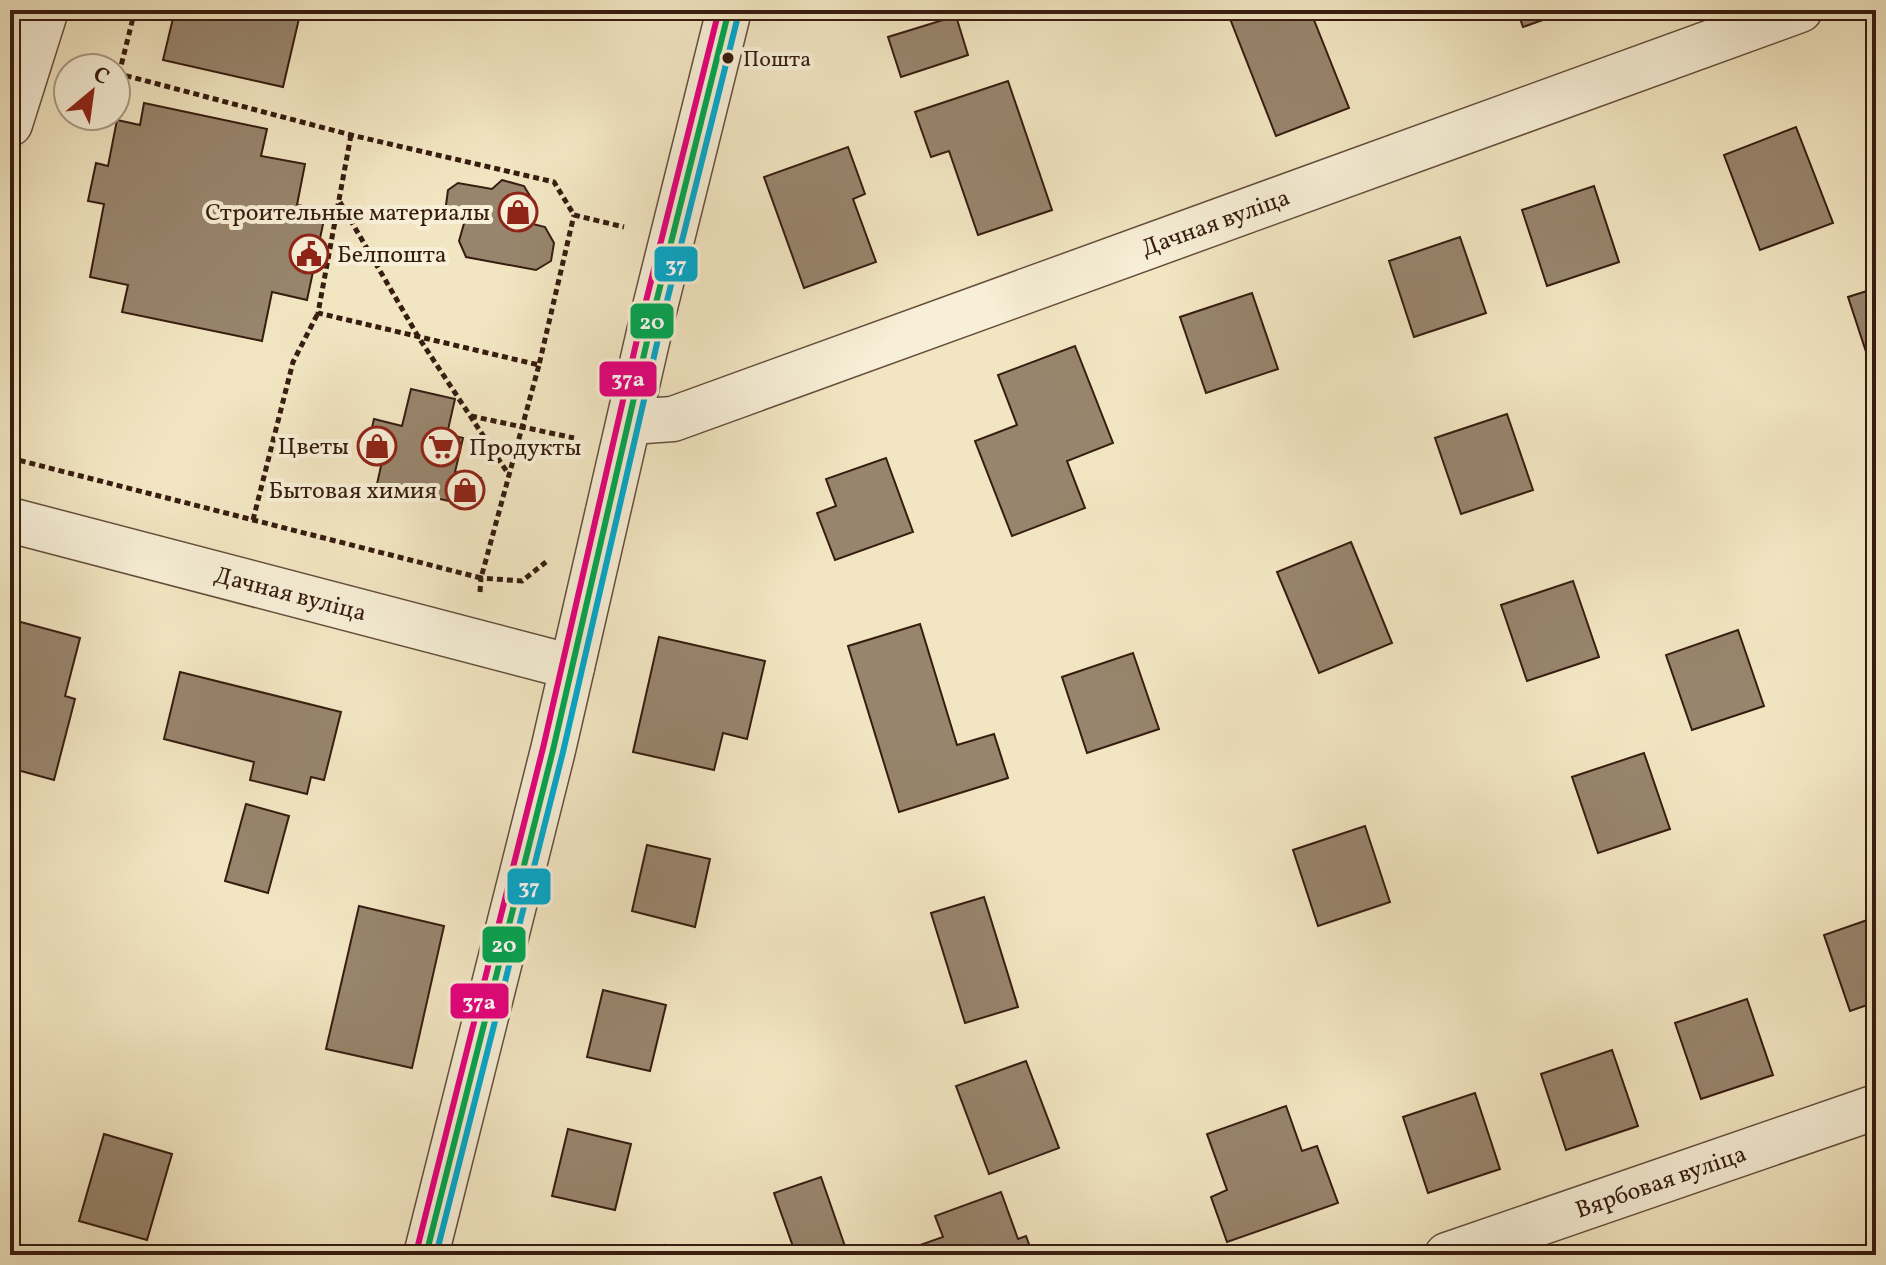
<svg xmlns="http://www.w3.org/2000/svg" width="1886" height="1265" font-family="Vollkorn,serif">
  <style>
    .building { fill: #98856d; stroke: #371c10; stroke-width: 2 }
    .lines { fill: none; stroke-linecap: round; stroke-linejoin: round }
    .minor-casing { stroke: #664e3c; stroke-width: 47 }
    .path { stroke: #371c10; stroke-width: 5; stroke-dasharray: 6 4; stroke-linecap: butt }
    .minor { stroke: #f7efd7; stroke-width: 44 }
    .bus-1-casing { stroke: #f7efd7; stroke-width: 12 }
    .bus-2-casing { stroke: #f7efd7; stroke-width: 12 }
    .bus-3-casing { stroke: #f7efd7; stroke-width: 12 }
    .bus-1 { stroke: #00a651; stroke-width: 6 }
    .bus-2 { stroke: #00a9ce; stroke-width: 6 }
    .bus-3 { stroke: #e5007d; stroke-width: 6 }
    .bus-dot { fill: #371c10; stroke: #f7efd7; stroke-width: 3 }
    .labels { text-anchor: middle; stroke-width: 8; stroke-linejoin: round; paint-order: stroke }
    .bus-label { font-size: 22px; fill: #371c10; stroke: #f7efd7; text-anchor: start }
    .poi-label { font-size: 24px; fill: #371c10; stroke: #f7efd7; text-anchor: end }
    .street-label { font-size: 24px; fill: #371c10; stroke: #f7efd7 }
    .line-badge { stroke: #f7efd7; stroke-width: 3 }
    .badge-label { font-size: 22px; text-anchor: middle; font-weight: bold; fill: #fff }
  </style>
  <rect width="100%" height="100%" fill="#f2e6c2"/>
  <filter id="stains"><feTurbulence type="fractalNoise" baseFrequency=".0025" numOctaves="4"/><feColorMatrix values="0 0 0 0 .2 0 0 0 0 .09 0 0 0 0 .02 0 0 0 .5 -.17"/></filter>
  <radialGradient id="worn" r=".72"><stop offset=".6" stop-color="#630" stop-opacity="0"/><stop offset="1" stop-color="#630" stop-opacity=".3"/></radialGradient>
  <!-- building -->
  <g class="building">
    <polygon points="175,10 301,10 283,87 163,60"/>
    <polygon points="1310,10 1349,108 1276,136 1227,11"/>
    <polygon points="1517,10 1571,10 1523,27"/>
    <polygon points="956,16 968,55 901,77 888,37"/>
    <polygon points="1008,81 1052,210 978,235 949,151 931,157 915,112"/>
    <polygon points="144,103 267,129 261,156 305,164 297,205 326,210 307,300 272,292 262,341 122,312 128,285 90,277 104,204 88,201 96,163 108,166 117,120 140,125"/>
    <polygon points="1796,127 1833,223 1760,250 1724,155"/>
    <polygon points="848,147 865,194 853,199 876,262 804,288 764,177"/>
    <polygon points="502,180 524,186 533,201 529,223 545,227 554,243 551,261 536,270 466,257 459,241 465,220 454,217 446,205 448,190 458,183 492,189"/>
    <polygon points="1594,186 1619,262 1547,286 1522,210"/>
    <polygon points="1460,237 1486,313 1414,337 1389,261"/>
    <polygon points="1876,288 1876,372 1873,373 1848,297"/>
    <polygon points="1252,293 1278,369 1206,393 1180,317"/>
    <polygon points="1075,346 1113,443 1067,461 1085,508 1012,536 975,441 1017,425 998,375"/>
    <polygon points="411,389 455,399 447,434 463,438 455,472 481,478 474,507 377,484 383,457 366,453 374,419 402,426"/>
    <polygon points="1507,414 1533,490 1461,514 1435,438"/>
    <polygon points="886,458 913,532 835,560 817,513 836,506 826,479"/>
    <polygon points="1351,542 1392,643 1319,673 1277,572"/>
    <polygon points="1573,581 1599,657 1527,681 1501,605"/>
    <polygon points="17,621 80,638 65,696 75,699 54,780 10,768 18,736 10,734 10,646"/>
    <polygon points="920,624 957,745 994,734 1008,778 899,812 848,646"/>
    <polygon points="1738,630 1764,706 1692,730 1666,655"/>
    <polygon points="659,637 765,661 747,739 723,733 714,770 633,752"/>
    <polygon points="1133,653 1159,729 1087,753 1062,677"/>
    <polygon points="180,672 341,712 324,780 311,777 307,794 250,780 254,762 164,739"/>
    <polygon points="1644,753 1670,829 1598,853 1572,777"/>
    <polygon points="246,804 289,816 268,893 225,881"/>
    <polygon points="1365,826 1390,902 1318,926 1293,850"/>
    <polygon points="647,845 710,859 695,927 632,911"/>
    <polygon points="984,897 1018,1007 965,1023 931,913"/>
    <polygon points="359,906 444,926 412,1068 326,1049"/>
    <polygon points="1876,917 1876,1002 1850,1011 1824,935"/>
    <polygon points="603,990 666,1005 650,1071 587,1057"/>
    <polygon points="1747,999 1773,1075 1701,1099 1675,1023"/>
    <polygon points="1612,1050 1638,1126 1566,1150 1541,1074"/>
    <polygon points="1026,1061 1059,1148 989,1174 956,1086"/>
    <polygon points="1475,1093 1500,1169 1428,1193 1403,1117"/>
    <polygon points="1286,1106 1302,1151 1317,1146 1338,1203 1227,1242 1211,1197 1227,1190 1207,1134"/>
    <polygon points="568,1129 631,1144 615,1210 552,1196"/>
    <polygon points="104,1134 172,1154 147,1240 79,1221"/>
    <polygon points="821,1177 848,1255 796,1255 774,1193"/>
    <polygon points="1001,1192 1018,1239 1026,1236 1033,1255 892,1255 943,1237 935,1216"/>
    <polygon points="664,1245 665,1255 619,1255 619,1254"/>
  </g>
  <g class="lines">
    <defs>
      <g id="minor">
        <polyline points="10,124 46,10"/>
        <path id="s1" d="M630 422 673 419 1800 10"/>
        <path id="s2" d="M10 520 572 667"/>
        <polyline points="426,1255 553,750 654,311 729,10"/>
        <path id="s3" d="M1447 1255 1876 1107"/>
      </g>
    </defs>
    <!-- minor casing -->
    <use href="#minor" class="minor-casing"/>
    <!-- path -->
    <g class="path">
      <polyline points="78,62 99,68"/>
      <polyline points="116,73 351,135 554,182 574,215 624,227"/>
      <polyline points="119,74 135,10"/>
      <polyline points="351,135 318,313 539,365 574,215"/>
      <polyline points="340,202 419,338 509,475"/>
      <polyline points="471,416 574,438"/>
      <polyline points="10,458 481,578 539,365"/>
      <polyline points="253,520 293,362 318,313"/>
      <polyline points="480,592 481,578 522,581 546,562"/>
    </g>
    <!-- minor -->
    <use href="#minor" class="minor"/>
    <defs>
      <polyline id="bus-1" points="426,1255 553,750 654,311 729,10"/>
      <polyline id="bus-2" points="436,1255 563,752 664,313 739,12"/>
      <polyline id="bus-3" points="416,1253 543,748 644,309 719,10"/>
    </defs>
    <!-- bus-1 casing -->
    <use href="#bus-1" class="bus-1-casing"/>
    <!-- bus-2 casing -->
    <use href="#bus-2" class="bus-2-casing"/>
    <!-- bus-3 casing -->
    <use href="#bus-3" class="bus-3-casing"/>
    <!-- bus-1 -->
    <use href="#bus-1" class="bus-1"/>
    <!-- bus-2 -->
    <use href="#bus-2" class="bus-2"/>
    <!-- bus-3 -->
    <use href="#bus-3" class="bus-3"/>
  </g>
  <!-- icons -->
  <defs>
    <symbol id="shop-ring" viewBox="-11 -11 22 22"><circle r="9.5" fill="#f7efd7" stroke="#8f2418" stroke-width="1.5"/><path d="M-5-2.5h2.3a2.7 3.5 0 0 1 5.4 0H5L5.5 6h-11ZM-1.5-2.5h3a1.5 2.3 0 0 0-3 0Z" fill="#8f2418"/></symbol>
    <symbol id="civic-ring" viewBox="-11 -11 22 22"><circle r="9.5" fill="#f7efd7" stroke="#8f2418" stroke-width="1.5"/><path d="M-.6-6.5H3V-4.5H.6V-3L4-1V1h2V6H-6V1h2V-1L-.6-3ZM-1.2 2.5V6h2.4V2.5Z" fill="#8f2418"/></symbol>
    <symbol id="supermarket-ring" viewBox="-11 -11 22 22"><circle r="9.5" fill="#f7efd7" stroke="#8f2418" stroke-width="1.5"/><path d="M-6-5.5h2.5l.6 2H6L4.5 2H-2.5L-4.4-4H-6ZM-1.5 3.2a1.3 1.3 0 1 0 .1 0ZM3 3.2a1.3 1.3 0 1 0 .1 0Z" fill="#8f2418"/></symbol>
  </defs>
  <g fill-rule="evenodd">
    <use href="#shop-ring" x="496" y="190" width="44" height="44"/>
    <use href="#civic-ring" x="287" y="232" width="44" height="44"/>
    <use href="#shop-ring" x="355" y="424" width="44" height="44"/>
    <use href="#supermarket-ring" x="419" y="425" width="44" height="44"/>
    <use href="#shop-ring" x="443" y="468" width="44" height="44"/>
  </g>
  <!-- markers -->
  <circle class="bus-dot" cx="728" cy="58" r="7"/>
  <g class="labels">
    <!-- bus labels -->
    <g class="bus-label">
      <text x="743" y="66">Пошта</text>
    </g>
    <!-- poi labels -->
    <g class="poi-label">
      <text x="490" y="220">Строительные материалы</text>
      <text x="337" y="262" text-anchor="start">Белпошта</text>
      <text x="349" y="454">Цветы</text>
      <text x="469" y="455" text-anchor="start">Продукты</text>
      <text x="437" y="498">Бытовая химия</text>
    </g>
    <!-- street labels -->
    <g class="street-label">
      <text dy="8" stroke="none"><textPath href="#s1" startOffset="620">Дачная вуліца</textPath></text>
      <text dy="8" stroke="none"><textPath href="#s2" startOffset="290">Дачная вуліца</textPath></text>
      <text dy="8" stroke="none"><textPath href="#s3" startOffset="226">Вярбовая вуліца</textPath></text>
    </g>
  </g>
  <g class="line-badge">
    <rect x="653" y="245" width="46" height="38" rx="8" fill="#00a9ce"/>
    <rect x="629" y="302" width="46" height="38" rx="8" fill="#00a651"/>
    <rect x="598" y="360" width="60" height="38" rx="8" fill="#e5007d"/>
    <rect x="506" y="867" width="46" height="39" rx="8" fill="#00a9ce"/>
    <rect x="481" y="925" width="46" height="39" rx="8" fill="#00a651"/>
    <rect x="449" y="982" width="61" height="38" rx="8" fill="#e5007d"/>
  </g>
  <g class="badge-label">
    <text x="676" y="272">37</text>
    <text x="652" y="329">20</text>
    <text x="628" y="386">37а</text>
    <text x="529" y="894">37</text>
    <text x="504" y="952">20</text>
    <text x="479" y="1009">37а</text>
  </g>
  <!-- margin -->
  <rect width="1886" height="1265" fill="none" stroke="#f2e6c2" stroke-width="40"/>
  <rect x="12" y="12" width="1862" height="1241" fill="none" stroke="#371c10" stroke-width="4"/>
  <rect x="20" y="20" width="1846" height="1225" fill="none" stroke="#371c10" stroke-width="2"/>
  <!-- north arrow -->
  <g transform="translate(92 92) rotate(29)"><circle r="38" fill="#f7efd7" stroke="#aa9b87" stroke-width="2"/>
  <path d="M0-6L14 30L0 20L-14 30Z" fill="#8f2418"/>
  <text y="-12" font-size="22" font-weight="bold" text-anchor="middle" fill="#371c10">С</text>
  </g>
  <rect width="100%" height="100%" filter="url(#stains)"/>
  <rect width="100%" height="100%" fill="url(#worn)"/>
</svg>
